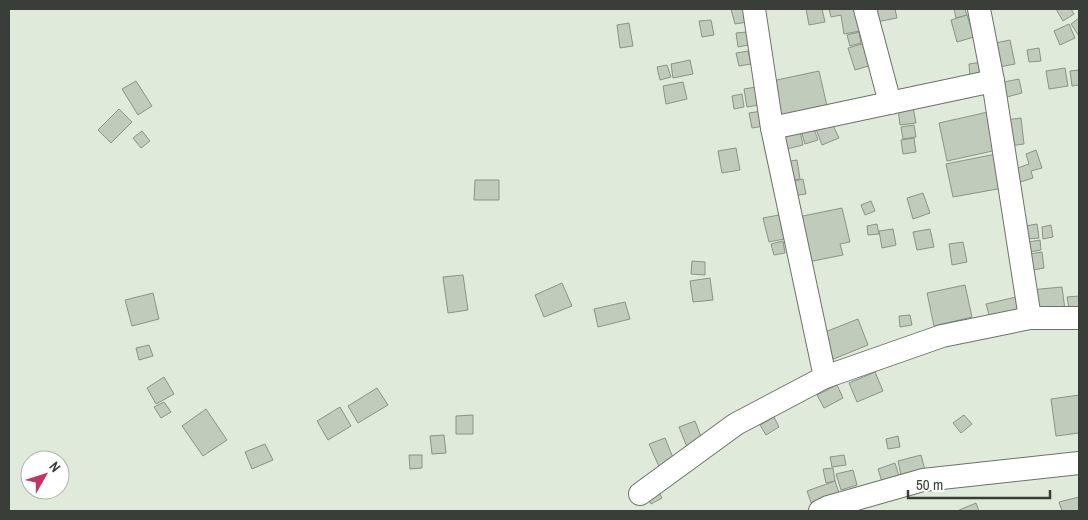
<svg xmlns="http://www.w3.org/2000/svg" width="1088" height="520" font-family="'Archivo Narrow',sans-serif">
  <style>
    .building { fill: #c0cbbc; stroke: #8a9486 }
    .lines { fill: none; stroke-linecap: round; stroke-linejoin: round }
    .street-casing { stroke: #6a7366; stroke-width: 24 }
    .street { stroke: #fff; stroke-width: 22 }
  </style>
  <rect width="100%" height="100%" fill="#e0eadb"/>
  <!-- building -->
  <g class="building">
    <polygon points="731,9 744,9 747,22 735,24"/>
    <polygon points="806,9 822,9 825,22 809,25"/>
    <polygon points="829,9 856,9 860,31 844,34 841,15 831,17"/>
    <polygon points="873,9 895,9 897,18 876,22"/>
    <polygon points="954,9 965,9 967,15 956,18"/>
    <polygon points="1056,9 1071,9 1074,14 1063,21"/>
    <polygon points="967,15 974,37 957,42 951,20"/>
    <polygon points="1079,18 1079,36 1071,24"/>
    <polygon points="711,20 714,35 702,37 699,21"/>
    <polygon points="629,23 633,46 620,48 617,25"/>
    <polygon points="1069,24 1075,38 1060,45 1054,31"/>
    <polygon points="747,32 749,45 738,47 736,33"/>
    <polygon points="859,32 861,43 850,46 847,35"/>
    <polygon points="1010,40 1015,64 999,67 995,43"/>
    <polygon points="865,43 872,65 855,70 848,48"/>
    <polygon points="1039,48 1041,61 1029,62 1027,50"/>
    <polygon points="748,51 751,64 739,66 736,53"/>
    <polygon points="690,60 693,74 673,78 671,64"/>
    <polygon points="983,62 985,75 970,77 969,64"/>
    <polygon points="667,65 671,77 660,80 657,67"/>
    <polygon points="1065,68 1068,86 1049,89 1046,71"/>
    <polygon points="1079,70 1079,85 1072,86 1070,71"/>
    <polygon points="819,71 827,106 777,117 772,81"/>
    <polygon points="1019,79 1022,93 1003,98 999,83"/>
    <polygon points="136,81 152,106 138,115 122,89"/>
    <polygon points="683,82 687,99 666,104 663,86"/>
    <polygon points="756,87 759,105 747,107 744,89"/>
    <polygon points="742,94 744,107 734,109 732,96"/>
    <polygon points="913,107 916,123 900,125 898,109"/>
    <polygon points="119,109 132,122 111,143 98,130"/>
    <polygon points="762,111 764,126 752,128 749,113"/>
    <polygon points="988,112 997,150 947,161 939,123"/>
    <polygon points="1021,118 1024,144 1008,146 1005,120"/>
    <polygon points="832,123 839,138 822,145 816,129"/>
    <polygon points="914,125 916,137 903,139 901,127"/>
    <polygon points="813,126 818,140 805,144 801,130"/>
    <polygon points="142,131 150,141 141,148 133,138"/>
    <polygon points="800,131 803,145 783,150 780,136"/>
    <polygon points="914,138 916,152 903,154 901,140"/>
    <polygon points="736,148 740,170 722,173 718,151"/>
    <polygon points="1036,150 1042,168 1031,171 1033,178 1017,183 1012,170 1029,164 1026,154"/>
    <polygon points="996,154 1003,188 953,197 946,164"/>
    <polygon points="797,160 800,179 788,181 785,162"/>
    <polygon points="803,179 806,194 792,196 790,182"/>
    <polygon points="475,180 499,180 499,200 474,200"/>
    <polygon points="923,193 930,213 913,219 907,198"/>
    <polygon points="871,201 875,211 865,215 861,205"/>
    <polygon points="842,208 850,242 840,244 843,255 808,262 798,217"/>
    <polygon points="779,215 784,239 769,242 763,218"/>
    <polygon points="877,224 879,234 868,235 867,226"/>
    <polygon points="1037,224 1039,238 1027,239 1025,226"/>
    <polygon points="1051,225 1053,237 1043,239 1042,227"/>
    <polygon points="893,229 896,245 882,248 879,231"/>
    <polygon points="930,229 934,247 917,250 913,232"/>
    <polygon points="1040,240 1041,250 1030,252 1029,242"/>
    <polygon points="783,241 785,253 774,255 771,244"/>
    <polygon points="963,242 967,262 952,265 949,244"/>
    <polygon points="1042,252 1044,268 1033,270 1030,254"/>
    <polygon points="692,261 705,262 705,275 691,274"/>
    <polygon points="463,275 468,310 448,313 443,277"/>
    <polygon points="710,278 713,300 693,302 690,281"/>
    <polygon points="562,283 572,306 544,317 535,295"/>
    <polygon points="965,285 972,317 934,326 927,293"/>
    <polygon points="1062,287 1065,310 1038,313 1030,290"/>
    <polygon points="153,293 159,319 132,326 125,300"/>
    <polygon points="1079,296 1079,313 1070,314 1067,297"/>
    <polygon points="1016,297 1019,311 990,318 986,304"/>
    <polygon points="625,302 630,319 598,327 594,309"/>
    <polygon points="910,315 912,325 900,327 899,316"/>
    <polygon points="858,319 868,345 831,360 820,334"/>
    <polygon points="149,345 153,356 139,360 136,348"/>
    <polygon points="875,372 883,391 857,402 849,383"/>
    <polygon points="164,377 174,394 156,404 147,388"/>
    <polygon points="837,385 843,398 824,408 817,395"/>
    <polygon points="377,388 388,405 358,423 348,406"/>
    <polygon points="1079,395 1079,433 1056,436 1051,399"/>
    <polygon points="164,402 171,412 161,418 154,407"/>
    <polygon points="340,407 351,426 328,440 317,421"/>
    <polygon points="206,409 227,440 203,456 182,426"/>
    <polygon points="473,415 473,434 456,434 456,416"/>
    <polygon points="964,415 972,424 961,433 953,423"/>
    <polygon points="774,417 779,427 766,435 760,425"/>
    <polygon points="695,421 703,442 687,447 679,427"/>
    <polygon points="444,435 446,453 432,454 430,436"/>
    <polygon points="898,436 900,447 888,449 886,439"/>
    <polygon points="665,438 676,465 661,471 649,444"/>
    <polygon points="265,444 273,460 252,469 245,452"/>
    <polygon points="409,455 422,455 422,468 410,469"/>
    <polygon points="844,455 846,465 832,467 830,457"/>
    <polygon points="921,455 925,470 901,475 898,461"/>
    <polygon points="895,463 899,476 882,482 878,469"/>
    <polygon points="833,468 835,481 826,483 823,469"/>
    <polygon points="853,470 857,485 841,490 836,474"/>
    <polygon points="835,481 840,496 812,505 807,491"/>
    <polygon points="656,487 662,498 651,504 645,493"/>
    <polygon points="1079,497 1079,511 1062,511 1059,502"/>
    <polygon points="976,503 979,511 957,511"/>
  </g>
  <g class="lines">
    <defs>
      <g id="street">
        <polyline points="754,9 772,128 825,377"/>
        <polyline points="865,9 890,103"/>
        <polyline points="979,9 993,81 1030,318"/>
        <polyline points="772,128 993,81"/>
        <polyline points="640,494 736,424 825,377 942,336 1030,318 1079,318"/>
        <polyline points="820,511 828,507 923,480 1079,463"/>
      </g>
    </defs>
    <!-- street casing -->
    <use href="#street" class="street-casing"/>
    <!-- street -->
    <use href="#street" class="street"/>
  </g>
  <!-- border -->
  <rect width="1088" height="520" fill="none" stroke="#3a3e38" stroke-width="20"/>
  <!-- north arrow -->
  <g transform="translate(45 475) rotate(51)"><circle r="24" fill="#ffffff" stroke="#b0b2af"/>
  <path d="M0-4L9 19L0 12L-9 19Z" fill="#c13464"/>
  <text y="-8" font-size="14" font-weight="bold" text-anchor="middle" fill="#3a3e38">N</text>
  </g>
  <!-- scale -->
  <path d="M908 490v8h142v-8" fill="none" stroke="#3a3e38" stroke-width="2.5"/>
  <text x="916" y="490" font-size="15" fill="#3a3e38" stroke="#ffffff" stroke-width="4" paint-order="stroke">50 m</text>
</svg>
